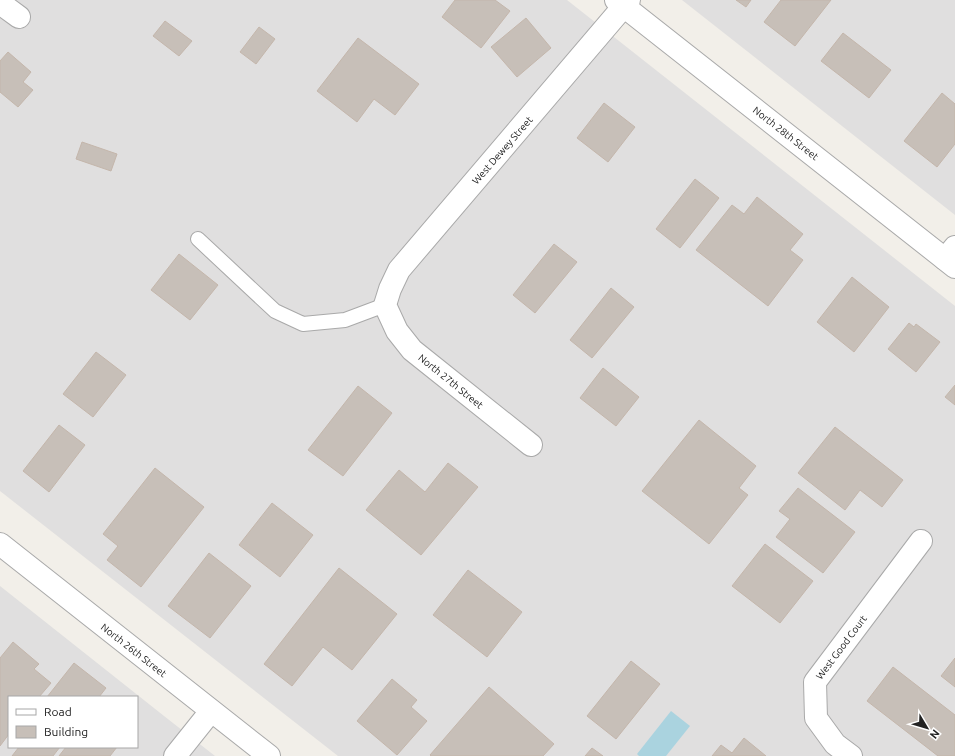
<svg xmlns="http://www.w3.org/2000/svg" width="955" height="756" font-family="Ubuntu,sans-serif">
  <style>
    .residential { fill: #e0dfdf; fill-rule: evenodd }
    .water { fill: #aad3df }
    .building { fill: #c7bfb8; stroke: #c4b6ab }
    .lines { fill: none; stroke-linecap: round; stroke-linejoin: round }
    .service-casing { stroke: #a9a9a9; stroke-width: 16 }
    .minor-casing { stroke: #a9a9a9; stroke-width: 24 }
    .tertiary-casing { stroke: #a9a9a9; stroke-width: 24 }
    .service { stroke: #fff; stroke-width: 14 }
    .minor { stroke: #fff; stroke-width: 22 }
    .tertiary { stroke: #fff; stroke-width: 22 }
    .labels { text-anchor: middle; stroke-width: 4; stroke-linejoin: round; paint-order: stroke }
    .street-label { font-size: 10px; fill: #222; stroke: #fff }
  </style>
  <rect width="100%" height="100%" fill="#f2efe9"/>
  <!-- residential -->
  <g class="residential">
    <polygon points="0,0 567,0 955,306 955,756 338,756 0,491"/>
    <polygon points="682,0 955,0 955,215"/>
    <path d="M0 586 164 716 215 756H0ZM9 697H137V747H9Z"/>
  </g>
  <!-- water -->
  <polygon class="water" points="671,711 690,726 666,756 639,756 637,754"/>
  <!-- building -->
  <g class="building">
    <polygon points="455,0 495,0 510,11 481,48 442,17"/>
    <polygon points="736,0 751,0 746,7"/>
    <polygon points="781,0 831,0 795,46 764,22"/>
    <polygon points="526,18 551,48 517,77 491,47"/>
    <polygon points="165,21 192,41 179,56 153,36"/>
    <polygon points="259,27 275,39 256,64 240,52"/>
    <polygon points="843,33 891,70 869,98 821,61"/>
    <polygon points="358,38 419,84 395,115 374,99 357,122 317,91"/>
    <polygon points="8,52 31,72 23,82 33,90 18,107 0,92 0,61"/>
    <polygon points="942,93 955,104 955,144 937,167 904,141"/>
    <polygon points="604,103 635,127 608,162 577,138"/>
    <polygon points="82,142 117,154 111,171 76,159"/>
    <polygon points="695,179 719,198 680,248 656,229"/>
    <polygon points="757,197 803,234 790,250 803,260 768,306 696,250 732,205 744,214"/>
    <polygon points="554,244 577,262 535,313 513,295"/>
    <polygon points="179,254 218,285 190,320 151,290"/>
    <polygon points="852,277 889,307 854,352 817,322"/>
    <polygon points="611,288 634,307 592,358 570,340"/>
    <polygon points="909,323 914,327 916,324 940,342 916,372 888,349"/>
    <polygon points="96,352 126,375 93,417 63,394"/>
    <polygon points="603,368 639,397 616,426 580,398"/>
    <polygon points="955,385 955,405 945,397"/>
    <polygon points="358,386 392,413 343,476 308,450"/>
    <polygon points="699,420 756,466 739,488 748,495 709,544 642,491"/>
    <polygon points="59,425 85,445 49,492 23,471"/>
    <polygon points="835,427 903,480 882,507 860,490 845,510 798,473"/>
    <polygon points="448,463 478,487 421,555 366,510 399,470 425,492"/>
    <polygon points="155,468 204,507 141,587 107,560 118,546 103,534"/>
    <polygon points="798,488 855,532 823,573 776,537 790,519 779,511"/>
    <polygon points="272,503 313,535 280,577 239,545"/>
    <polygon points="765,544 813,581 780,623 732,586"/>
    <polygon points="209,553 251,586 210,638 168,606"/>
    <polygon points="339,568 397,614 352,670 323,647 292,686 264,664"/>
    <polygon points="468,570 522,612 487,657 433,615"/>
    <polygon points="13,642 39,664 34,669 51,683 39,697 9,697 9,734 0,746 0,658"/>
    <polygon points="955,658 955,687 941,676"/>
    <polygon points="631,661 660,684 616,739 587,716"/>
    <polygon points="74,663 106,688 99,697 47,697"/>
    <polygon points="893,667 955,715 955,756 938,756 867,701"/>
    <polygon points="392,679 417,700 411,707 427,721 397,755 357,721"/>
    <polygon points="489,687 554,744 543,756 431,756 430,755"/>
    <polygon points="744,738 766,756 712,756 721,745 732,753"/>
    <polygon points="19,747 60,747 53,756 12,756"/>
    <polygon points="66,747 117,747 110,756 59,756"/>
    <polygon points="592,748 603,756 585,756"/>
  </g>
  <g class="lines">
    <defs>
      <polyline id="service" points="198,239 275,311 303,324 345,320 385,305"/>
      <g id="minor">
        <polyline points="0,3 19,17"/>
        <polyline points="945,259 955,247"/>
        <polyline points="531,445 412,350 397,331 385,305 390,289 399,270 629,0"/>
        <polyline points="0,544 269,756"/>
        <polyline points="175,756 211,711"/>
        <polyline points="851,756 835,744 816,718 815,682 921,541"/>
      </g>
      <polyline id="tertiary" points="616,0 955,267"/>
    </defs>
    <!-- service casing -->
    <use href="#service" class="service-casing"/>
    <!-- minor casing -->
    <use href="#minor" class="minor-casing"/>
    <!-- tertiary casing -->
    <use href="#tertiary" class="tertiary-casing"/>
    <!-- service -->
    <use href="#service" class="service"/>
    <!-- minor -->
    <use href="#minor" class="minor"/>
    <!-- tertiary -->
    <use href="#tertiary" class="tertiary"/>
  </g>
  <g class="labels">
    <!-- street labels -->
    <g class="street-label">
      <text transform="translate(786 133) rotate(38)" y="4">North 28th Street</text>
      <text transform="translate(502 150) rotate(-49)" y="4">West Dewey Street</text>
      <text transform="translate(451 381) rotate(39)" y="4">North 27th Street</text>
      <text transform="translate(841 647) rotate(-53)" y="4">West Good Court</text>
      <text transform="translate(134 650) rotate(38)" y="4">North 26th Street</text>
    </g>
  </g>
  <!-- legend -->
  <rect x="8" y="696" width="130" height="52" fill="#ffffff" stroke="#a7a7a7"/>
  <rect x="16" y="709" width="20" height="6" fill="#ffffff" stroke="#a7a7a7"/>
  <text x="44" y="716" font-size="12" fill="#222222">Road</text>
  <rect x="16" y="726" width="20" height="12" fill="#c7bfb8" stroke="#a7a7a7"/>
  <text x="44" y="736" font-size="12" fill="#222222">Building</text>
  <!-- north arrow -->
  <g transform="translate(927 728) rotate(128)" stroke="#ffffff" stroke-width="3" paint-order="stroke">
  <path d="M0-3L7 15L0 10L-7 15Z" fill="#222222"/>
  <text y="-6" font-size="11" font-weight="bold" text-anchor="middle" fill="#222222">N</text>
  </g>
</svg>
